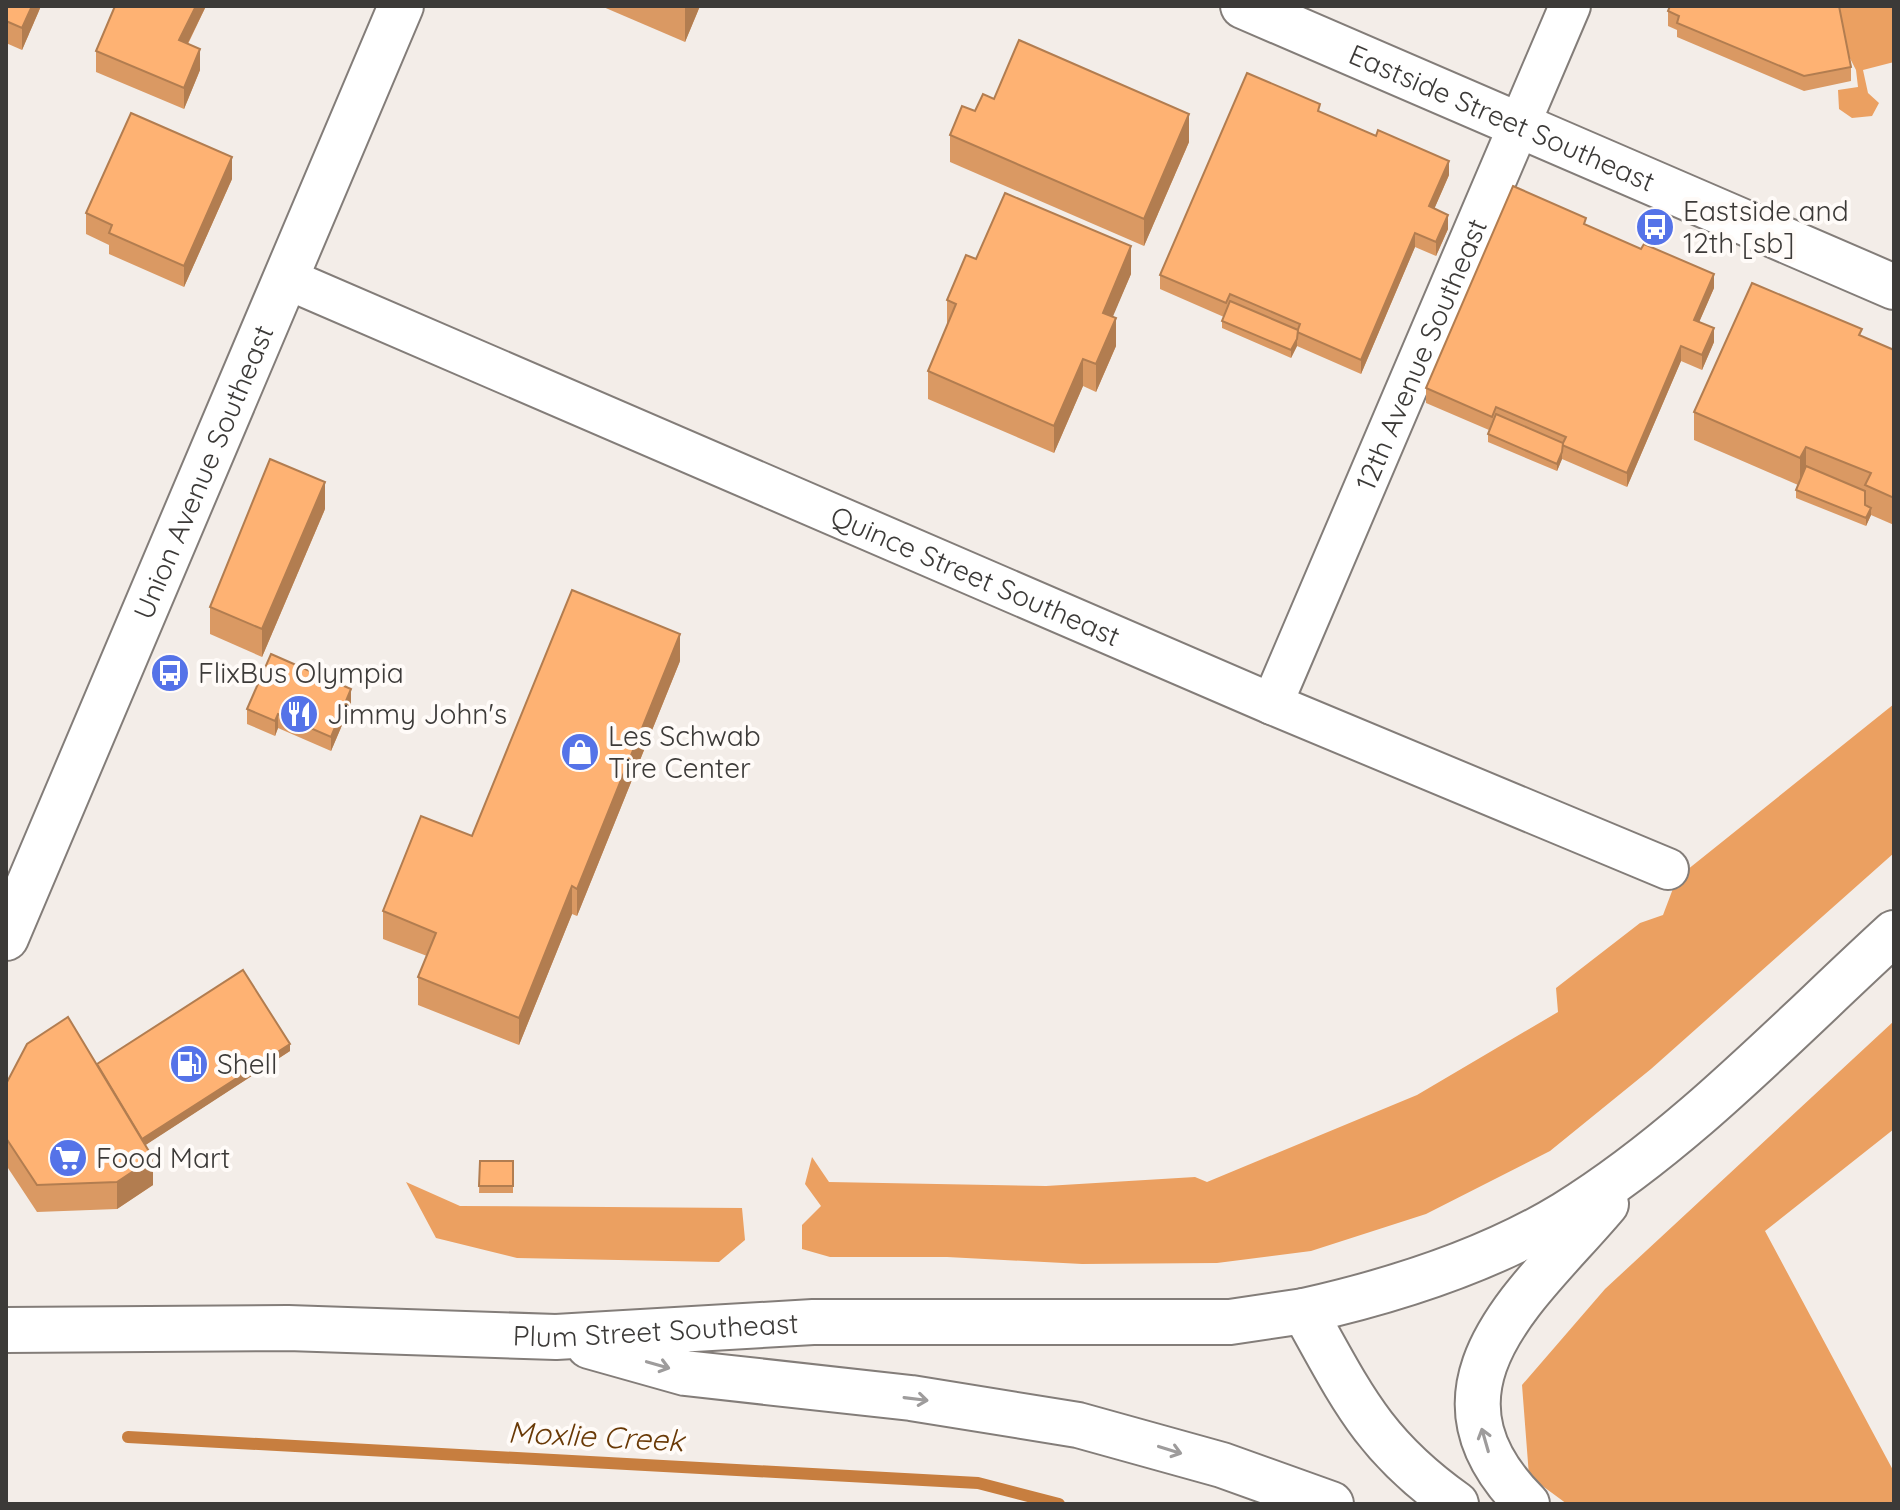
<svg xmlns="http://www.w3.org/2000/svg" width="1900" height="1510" font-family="Quicksand,sans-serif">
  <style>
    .forest { fill: #eba061 }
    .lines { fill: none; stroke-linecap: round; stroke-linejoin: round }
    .stream { stroke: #c77e3f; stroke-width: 12 }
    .street-casing { stroke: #837d79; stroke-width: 44 }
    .secondary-casing { stroke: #837d79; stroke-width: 48 }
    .highway-casing { stroke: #837d79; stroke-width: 48 }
    .street { stroke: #fff; stroke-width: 40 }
    .secondary { stroke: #fff; stroke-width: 44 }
    .highway { stroke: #fff; stroke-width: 44 }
    .wall { fill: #da9963 }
    .shaded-wall { fill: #b27d50 }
    .building { fill: #feb273; stroke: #b27d50; stroke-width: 2 }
    .oneway { stroke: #9e9c9c }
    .labels { text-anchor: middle; stroke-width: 8; stroke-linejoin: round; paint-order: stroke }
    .street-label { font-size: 28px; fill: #3c3a38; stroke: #fffbf8 }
    .poi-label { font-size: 28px; fill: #3c3a38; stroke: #fffbf8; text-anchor: start }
    .water-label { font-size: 30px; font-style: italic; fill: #693906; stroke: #fffbf8 }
  </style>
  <rect width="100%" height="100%" fill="#f3ede8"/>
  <!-- forest -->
  <g class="forest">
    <polygon points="1840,6 1894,6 1894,62 1863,70 1868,93 1879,103 1872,116 1852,118 1839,109 1838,90 1858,87 1856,70 1834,27"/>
    <polygon points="1894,704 1894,853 1651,1069 1550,1151 1426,1214 1311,1251 1217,1263 1082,1264 947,1257 830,1257 802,1249 802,1225 821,1206 805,1184 812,1157 829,1182 1046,1186 1195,1177 1207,1182 1417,1095 1558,1012 1556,988 1640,923 1663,915 1677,878"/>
    <polygon points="1894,1021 1894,1129 1765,1231 1894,1472 1894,1504 1567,1504 1529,1476 1522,1385 1605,1289"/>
    <polygon points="406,1182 460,1206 742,1208 745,1240 719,1262 517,1258 436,1238"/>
  </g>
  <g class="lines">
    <!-- stream -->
    <polyline class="stream" points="128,1437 978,1483 1059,1504"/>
    <defs>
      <g id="street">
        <path id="s1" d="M285 278 1272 704 1668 869"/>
        <path id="s2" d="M1272 704 1570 6"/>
      </g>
      <g id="secondary">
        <path id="s3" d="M1243 6 1894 287"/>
        <path id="s4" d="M6 938 401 6"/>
        <path id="s5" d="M6 1330 288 1328 556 1337 813 1322H1230L1304 1311C1352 1397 1373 1445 1456 1504"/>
        <polyline points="589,1346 685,1373 911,1398 1078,1425 1222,1465 1331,1504"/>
      </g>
      <g id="highway">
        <path d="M1304 1311C1393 1291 1486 1262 1565 1214 1685 1140 1790 1028 1894 933"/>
        <path d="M1527 1504C1409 1386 1530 1294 1606 1204"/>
      </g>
    </defs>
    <!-- street casing -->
    <use href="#street" class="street-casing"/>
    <!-- secondary casing -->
    <use href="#secondary" class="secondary-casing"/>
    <!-- highway casing -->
    <use href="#highway" class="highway-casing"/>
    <!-- street -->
    <use href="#street" class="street"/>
    <!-- secondary -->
    <use href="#secondary" class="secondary"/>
    <!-- highway -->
    <use href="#highway" class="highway"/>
  </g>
  <!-- wall -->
  <g class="wall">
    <polygon points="6,6 41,6 22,50 6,43"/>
    <polygon points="115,6 206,6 188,44 200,70 184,109 96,72 96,51"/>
    <polygon points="601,6 700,6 685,42"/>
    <polygon points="1668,11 1851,67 1851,81 1804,91 1677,37 1677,30 1668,26"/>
    <polygon points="994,99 1189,142 1144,246 950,162 950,135 975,111"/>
    <polygon points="1320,112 1449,175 1434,209 1448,229 1436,256 1415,247 1361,374 1297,346 1291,358 1222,328 1222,321 1224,317 1160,289 1160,275"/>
    <polygon points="232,179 184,287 109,254 109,245 86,234 86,213"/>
    <polygon points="1586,225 1714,288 1699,322 1714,342 1702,370 1681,361 1627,487 1562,459 1557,471 1488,442 1488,434 1489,430 1426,403 1426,388"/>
    <polygon points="976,259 1131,274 1112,317 1116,346 1096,392 1083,386 1054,453 928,399 928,371 947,325 947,300"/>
    <polygon points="1862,336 1894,350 1894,525 1871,515 1866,526 1796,498 1796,490 1798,485 1694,440 1694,412"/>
    <polygon points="325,509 262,657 210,634 210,607"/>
    <polygon points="680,661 577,916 572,914 519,1045 418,1005 418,977 427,956 383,939 383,911"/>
    <polygon points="351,704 331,751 278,728 275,736 247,724 247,709"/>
    <polygon points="290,1051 145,1145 153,1185 117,1209 37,1212 6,1165 6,1084 97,1064"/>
    <polygon points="480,1161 513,1161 513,1193 479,1193"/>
  </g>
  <!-- shaded-wall -->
  <g class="shaded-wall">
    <polygon points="32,6 41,6 22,50 22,28"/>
    <polygon points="196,6 206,6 179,61 179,40"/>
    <polygon points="685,6 700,6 685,42"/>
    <polygon points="200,49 200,70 184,109 184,88"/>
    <polygon points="1189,114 1189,142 1144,246 1144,219"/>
    <polygon points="232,157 232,179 184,287 184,266"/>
    <polygon points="1449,161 1449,175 1429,221 1429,206"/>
    <polygon points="1448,215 1448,229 1436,256 1436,242"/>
    <polygon points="1415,233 1415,247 1361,374 1361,360"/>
    <polygon points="1131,246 1131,274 1103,340 1103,313"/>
    <polygon points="1714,274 1714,288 1694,334 1694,320"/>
    <polygon points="1116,318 1116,346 1096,392 1096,364"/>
    <polygon points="1714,328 1714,342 1702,370 1702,355"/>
    <polygon points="1297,339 1297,346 1291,358 1291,350"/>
    <polygon points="1681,346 1681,361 1627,487 1627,473"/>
    <polygon points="1083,359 1083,386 1054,453 1054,426"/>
    <polygon points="1806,447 1806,474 1800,486 1800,458"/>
    <polygon points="1562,452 1562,459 1557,471 1557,464"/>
    <polygon points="325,482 325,509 262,657 262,629"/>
    <polygon points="1871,508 1871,515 1866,526 1866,518"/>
    <polygon points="680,634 680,661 577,916 577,889"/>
    <polygon points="351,689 351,704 331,751 331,737"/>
    <polygon points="278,714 278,728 275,736 275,721"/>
    <polygon points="572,886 572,914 519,1045 519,1018"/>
    <polygon points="290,1044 290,1051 138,1150 138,1142"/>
    <polygon points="153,1158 153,1185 117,1209 117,1182"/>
  </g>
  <!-- building -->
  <g class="building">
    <polygon points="6,6 32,6 22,28 6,21"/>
    <polygon points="115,6 196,6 179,40 200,49 184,88 96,51"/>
    <polygon points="1670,6 1839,6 1851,67 1804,76 1677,23 1679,16 1668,11"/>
    <polygon points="1019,40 1189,114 1144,219 950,135 962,106 975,111 983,94 994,99"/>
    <polygon points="1247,73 1320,104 1318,111 1376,136 1378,130 1449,161 1429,206 1448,215 1436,242 1415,233 1361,360 1297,332 1300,324 1230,294 1226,303 1160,275"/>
    <polygon points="131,113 232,157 184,266 109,233 112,225 86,213"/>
    <polygon points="1513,186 1586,218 1584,224 1641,249 1644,244 1714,274 1694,320 1714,328 1702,355 1681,346 1627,473 1562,445 1566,437 1496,407 1492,417 1426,388"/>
    <polygon points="1005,193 1131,246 1103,313 1116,318 1096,364 1083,359 1054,426 928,371 956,304 947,300 966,255 976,259"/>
    <polygon points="1752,283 1862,329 1859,335 1894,350 1894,498 1865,485 1871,473 1806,447 1800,458 1694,412"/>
    <polygon points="1230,301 1298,330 1297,339 1291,350 1222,321"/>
    <polygon points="1496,414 1563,443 1562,452 1557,464 1488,434"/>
    <polygon points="270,459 325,482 262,629 210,607"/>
    <polygon points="1806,466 1865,491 1865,505 1871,508 1866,518 1796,490"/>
    <polygon points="572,590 680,634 577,889 572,886 519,1018 418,977 436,933 383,911 421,816 472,836"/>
    <polygon points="271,654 351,689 331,737 278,714 275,721 247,709"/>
    <polygon points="243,970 290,1044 142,1139 97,1064"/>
    <polygon points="68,1017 153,1158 117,1182 37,1185 6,1138 6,1084 27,1044"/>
    <polygon points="480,1161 513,1161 513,1186 479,1186"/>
  </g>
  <!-- one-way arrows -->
  <defs><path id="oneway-shaft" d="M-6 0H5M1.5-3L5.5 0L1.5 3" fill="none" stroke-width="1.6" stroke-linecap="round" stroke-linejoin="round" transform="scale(2)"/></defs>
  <g class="oneway">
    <use href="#oneway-shaft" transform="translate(658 1365) rotate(16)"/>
    <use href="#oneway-shaft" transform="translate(916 1399) rotate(7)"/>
    <use href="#oneway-shaft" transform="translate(1485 1440) rotate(-106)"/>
    <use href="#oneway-shaft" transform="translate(1170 1450) rotate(17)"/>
  </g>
  <!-- icons -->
  <defs>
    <symbol id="bus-disc" viewBox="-11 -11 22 22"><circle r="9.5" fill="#5573e8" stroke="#fffbf8"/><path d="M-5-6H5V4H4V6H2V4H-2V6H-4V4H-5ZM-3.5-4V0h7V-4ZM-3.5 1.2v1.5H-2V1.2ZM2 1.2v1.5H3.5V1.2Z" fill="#fff"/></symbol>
    <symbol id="restaurant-disc" viewBox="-11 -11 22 22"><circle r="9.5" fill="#5573e8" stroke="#fffbf8"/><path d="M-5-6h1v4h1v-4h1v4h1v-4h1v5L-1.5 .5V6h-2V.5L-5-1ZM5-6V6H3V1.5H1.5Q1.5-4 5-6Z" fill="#fff"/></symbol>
    <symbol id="shop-disc" viewBox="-11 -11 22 22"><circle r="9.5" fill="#5573e8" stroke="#fffbf8"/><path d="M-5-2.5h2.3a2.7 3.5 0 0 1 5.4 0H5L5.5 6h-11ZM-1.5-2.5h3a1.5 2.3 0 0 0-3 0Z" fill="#fff"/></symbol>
    <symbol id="fuel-disc" viewBox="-11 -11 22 22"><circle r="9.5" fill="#5573e8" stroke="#fffbf8"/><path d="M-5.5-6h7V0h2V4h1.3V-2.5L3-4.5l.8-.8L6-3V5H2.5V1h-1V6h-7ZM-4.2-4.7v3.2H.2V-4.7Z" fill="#fff"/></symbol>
    <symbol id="supermarket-disc" viewBox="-11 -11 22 22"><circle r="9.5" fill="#5573e8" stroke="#fffbf8"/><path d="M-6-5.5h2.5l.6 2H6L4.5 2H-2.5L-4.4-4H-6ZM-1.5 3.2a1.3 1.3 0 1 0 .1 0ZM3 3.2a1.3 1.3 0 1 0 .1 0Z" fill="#fff"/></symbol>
  </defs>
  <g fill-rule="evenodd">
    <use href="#bus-disc" x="1633" y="205" width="44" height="44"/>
    <use href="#bus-disc" x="148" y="651" width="44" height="44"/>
    <use href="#restaurant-disc" x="277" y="692" width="44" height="44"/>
    <use href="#shop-disc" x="558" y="730" width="44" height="44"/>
    <use href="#fuel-disc" x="167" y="1042" width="44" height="44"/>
    <use href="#supermarket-disc" x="46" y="1136" width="44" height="44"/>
  </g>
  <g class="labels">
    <!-- street labels -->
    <g class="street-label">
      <text dy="10" stroke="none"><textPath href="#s3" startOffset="282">Eastside Street Southeast</textPath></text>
      <text dy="10" stroke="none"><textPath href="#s2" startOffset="380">12th Avenue Southeast</textPath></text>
      <text dy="10" stroke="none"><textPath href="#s4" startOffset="506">Union Avenue Southeast</textPath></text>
      <text dy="10" stroke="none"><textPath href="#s1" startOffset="752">Quince Street Southeast</textPath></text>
      <text dy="10" stroke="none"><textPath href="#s5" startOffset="650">Plum Street Southeast</textPath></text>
    </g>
    <!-- poi labels -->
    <g class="poi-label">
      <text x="1683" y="221">Eastside and<tspan x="1683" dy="32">12th [sb]</tspan></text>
      <text x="198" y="683">FlixBus Olympia</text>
      <text x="327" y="724">Jimmy John's</text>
      <text x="608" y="746">Les Schwab<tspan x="608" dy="32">Tire Center</tspan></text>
      <text x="217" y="1074">Shell</text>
      <text x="96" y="1168">Food Mart</text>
    </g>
    <!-- water labels -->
    <g class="water-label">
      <text transform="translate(596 1437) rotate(3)" y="10">Moxlie Creek</text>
    </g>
  </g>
  <!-- border -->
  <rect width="1900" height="1510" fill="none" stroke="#3c3a38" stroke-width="16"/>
</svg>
